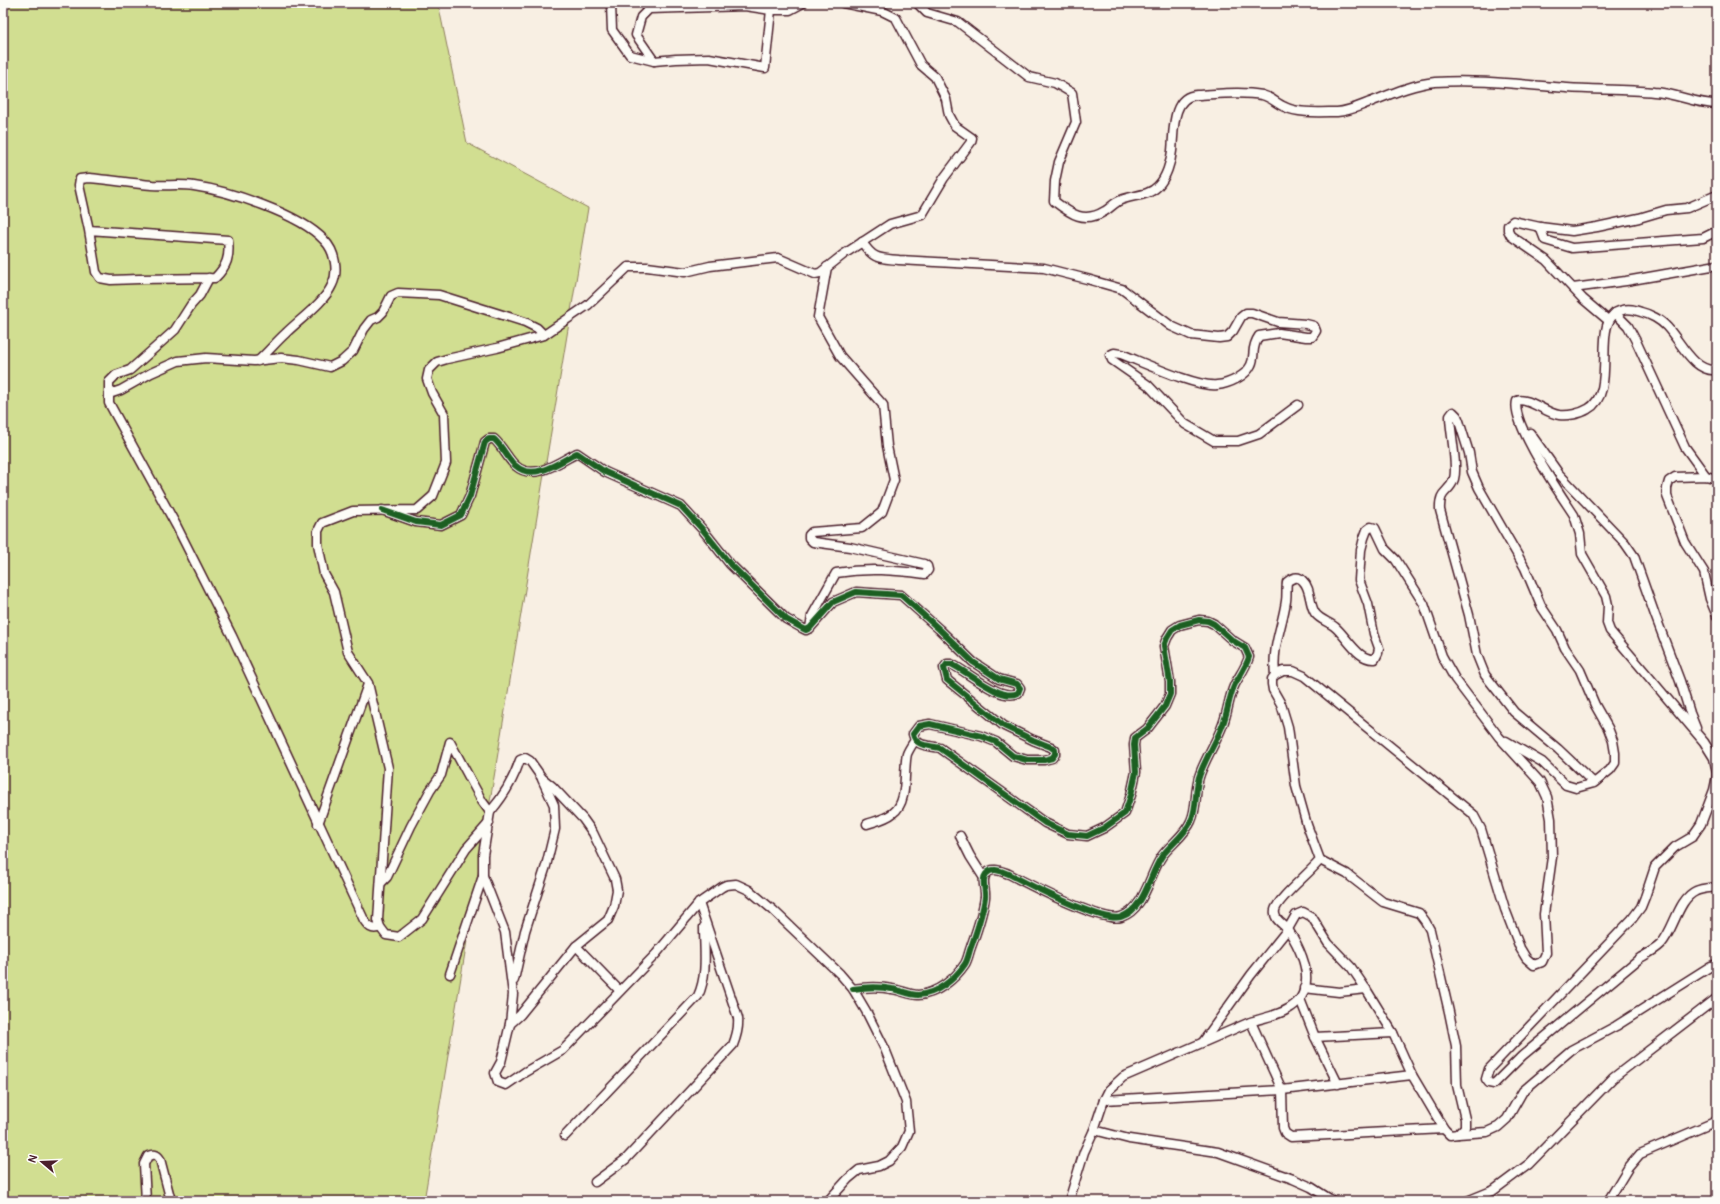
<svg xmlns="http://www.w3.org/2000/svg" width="1720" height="1204" font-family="Pangolin,sans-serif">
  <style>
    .green { fill: #d1de91; stroke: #8e7e5e }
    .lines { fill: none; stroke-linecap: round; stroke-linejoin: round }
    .street-casing { stroke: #4a1f2b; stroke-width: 11 }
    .street { stroke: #fdfcf7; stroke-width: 8 }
    .cycleway-casing { stroke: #fdfcf7; stroke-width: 8 }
    .cycleway { stroke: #1b5e20; stroke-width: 6 }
  </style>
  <rect width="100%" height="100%" fill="#f8efe3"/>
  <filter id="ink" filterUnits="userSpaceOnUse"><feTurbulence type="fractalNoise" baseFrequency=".025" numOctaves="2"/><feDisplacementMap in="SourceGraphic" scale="8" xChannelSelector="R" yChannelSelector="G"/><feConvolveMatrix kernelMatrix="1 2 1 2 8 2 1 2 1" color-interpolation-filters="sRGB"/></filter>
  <g filter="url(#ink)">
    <!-- green -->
    <polygon class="green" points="3,3 438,3 467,143 588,208 424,1201 3,1201"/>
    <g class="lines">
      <defs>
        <g id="street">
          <polyline points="612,3 611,5 612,30 630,55 654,61"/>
          <path d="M917 3 927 13 958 22 1029 77 1055 83 1072 93 1076 122 1059 162 1055 181 1054 201C1071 214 1084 224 1105 211 1109 209 1112 205 1117 202 1129 194 1147 198 1158 186 1166 178 1171 162 1172 151 1174 133 1171 96 1197 95 1218 94 1241 91 1262 95 1271 97 1277 104 1285 107 1298 114 1323 112 1337 112 1351 111 1361 105 1373 101 1393 93 1414 84 1435 82 1479 79 1524 85 1567 88 1596 90 1626 89 1654 92 1676 93 1695 104 1717 104"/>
          <polyline points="771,10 765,68 709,58 676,59 654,61 636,35 641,17 649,9 745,6 771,10 790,10 803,3"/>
          <polyline points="1717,195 1687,208 1666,210 1639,218 1597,227 1572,231 1540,227 1545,240 1572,248 1703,238 1717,231"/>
          <polyline points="1540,227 1513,221 1508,225 1508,230 1511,236 1546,260 1583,299 1609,321"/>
          <path d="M89 230 228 240C230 257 227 266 215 278L139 279 111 280 100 278 96 272 89 230 79 185 80 179 89 178C110 180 131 183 152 185 166 186 180 184 194 186 229 191 300 214 324 240 335 251 339 271 332 285 324 303 300 319 286 333 276 342 268 352 258 361"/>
          <path d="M862 242C874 260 879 258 899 260L1044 268 1087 279 1122 289 1171 326 1191 335 1219 338 1227 337 1233 331 1241 317 1246 313H1252L1278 322 1306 324 1314 326 1316 331 1312 337H1306L1279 333 1259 336C1250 349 1256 355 1251 365 1246 376 1229 384 1217 385 1198 388 1142 362 1121 354L1114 353 1110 355 1112 360 1148 385 1185 424 1214 441H1238L1259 434 1298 405"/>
          <path d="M209 278 200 295 191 305 175 330 130 370 116 375 109 382V403L176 525 232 636 364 920C368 926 372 931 380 927"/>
          <polyline points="1573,288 1626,281 1717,265"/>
          <polyline points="1615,313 1628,326 1636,341 1685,447 1706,476"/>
          <path d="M1717 370C1694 373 1681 342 1667 327 1661 320 1650 314 1641 312 1635 310 1629 308 1623 310 1587 317 1621 391 1588 409 1580 414 1568 416 1559 415 1547 414 1527 396 1517 401 1510 422 1561 495 1574 515L1580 534 1582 554 1606 596 1608 605 1607 623 1610 631 1704 742 1714 758 1717 774"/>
          <polyline points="109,394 121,390 151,373 178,361 206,358 254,361 281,358 299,360 330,367 342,361 353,351 364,329 371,320 378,317 383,312 391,296 398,293 439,295 525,322 537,328 544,335"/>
          <polyline points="1530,433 1559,474 1625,543 1634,556 1655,615 1680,681 1690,713 1696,728"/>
          <polyline points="1717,479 1706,476 1675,477 1669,481 1667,488 1667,496 1685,542 1704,572 1710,599 1717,616"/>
          <path d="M382 510 416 522 441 525 461 515 470 496 485 442 489 439H494C503 447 509 461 516 466 534 482 561 461 577 453L605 472 681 506 703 530 730 564 786 619 802 628 806 630 810 628 833 602 856 592 901 595 939 629 973 662 999 679 1017 684 1020 688 1018 693C1001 702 967 671 951 664H947L944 668 947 680 1004 726 1033 740 1051 747 1055 750V754L1052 758 1044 760H1027L1013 756 996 742 981 736 930 724 919 726 913 734C916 747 928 745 940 748L1045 823 1068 834 1087 836 1104 828 1125 813 1131 795 1136 772 1134 745 1135 738 1147 729 1165 706 1170 694V682L1164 646 1167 638 1172 630 1180 625 1199 620 1208 621 1214 624 1232 640 1245 648 1249 657C1246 667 1240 675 1235 684 1229 696 1228 711 1223 724 1217 741 1206 757 1200 774 1194 789 1198 806 1191 821 1185 835 1171 844 1162 856 1149 875 1145 909 1121 917 1103 923 1028 884 1009 874 1002 872 993 866 986 874 981 880 986 890 985 897 983 914 977 930 971 947 969 952 968 959 965 964 955 979 937 994 918 995 910 995 900 990 892 989 878 986 866 987 853 989"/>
          <path d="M810 628 812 616 836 573C867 568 894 570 925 574L928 570 927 566 924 564 850 547 813 542 809 538V535L812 532 862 528 882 512 894 480 887 446 883 405 840 356 818 317 827 267"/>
          <path d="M1506 741 1542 762 1566 785 1576 788 1594 783 1610 770 1615 763V753L1613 741 1608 728 1595 705 1580 670 1565 648 1557 630 1541 606 1525 568 1479 488 1472 472 1469 453 1459 421 1457 416 1453 412 1450 416C1450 432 1458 465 1454 479 1449 494 1439 489 1440 510L1469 615 1477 655 1485 675 1514 712 1558 749 1594 783"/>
          <path d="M1717 776 1714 790 1701 824 1692 837 1675 847 1655 867 1645 897 1641 907 1632 919 1489 1069 1486 1079 1489 1083 1494 1084 1522 1056 1640 958C1647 954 1655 950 1661 944 1674 930 1678 899 1696 891 1702 888 1711 888 1717 887"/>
          <polyline points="490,812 483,855 483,876 505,932 513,994 510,1024 501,1062 495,1073 498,1082 506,1085 525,1072 563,1050 656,954 699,903 722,887 726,885 736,884 749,890 773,910 840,974 853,989 866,1011 885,1049 906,1102 909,1131 902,1147 889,1161 879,1166 859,1170 848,1179 828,1201"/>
          <polyline points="489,823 466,849 422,919 399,937 386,935 380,927 378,920 388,768 368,683 348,652 334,592 324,574 318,544 318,531 322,523 353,511 417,510 433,496 446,463 444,414 432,393 427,379 429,370 437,362 447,359 497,348 544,335 588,305 628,267 647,267 685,272 710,266 778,258 815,274 820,273 844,254 890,224 922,215 944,178 971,142 972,138 955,126 949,115 946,99 935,77 921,65 896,18 882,11 843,3"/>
          <polyline points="318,824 368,684"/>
          <path d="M867 824C876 821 886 819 893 813 909 802 903 770 907 754 909 749 912 745 915 740"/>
          <polyline points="960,836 970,856 984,878"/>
          <path d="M381 883 387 877 411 826 430 791 441 775 450 742 482 801 490 812C504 796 513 781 520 760L525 758 530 761 542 778 552 786 583 819 593 833 615 879 617 890 614 906 608 920 576 946 520 1015 510 1024"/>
          <polyline points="576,946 619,990"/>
          <polyline points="450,974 483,876"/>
          <polyline points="514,980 525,931 546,866 555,829 554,805 542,779"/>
          <polyline points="1304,988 1339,992 1366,989"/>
          <polyline points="1300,999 1315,1037 1338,1084"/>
          <polyline points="1251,1022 1282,1090 1283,1128 1285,1133 1291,1137 1444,1129"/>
          <polyline points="1315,1037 1393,1033"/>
          <polyline points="1203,1042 1251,975 1288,929 1296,915 1303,912 1312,917 1328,943 1351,967 1366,989 1393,1033 1412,1075 1444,1129 1450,1135 1458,1134 1465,1127 1465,1119 1457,1085 1456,1046 1449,1012 1430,930 1425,921 1419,913 1383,902 1347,874 1320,860"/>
          <polyline points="1104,1100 1282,1090 1412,1075"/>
          <polyline points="1094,1130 1129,1139 1218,1152 1293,1179 1311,1187 1333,1201"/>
          <polyline points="1458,1134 1487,1132 1498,1127 1507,1119 1523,1091 1571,1050 1616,1026 1711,966 1717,964"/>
          <path d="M565 1136 698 996C708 974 704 950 704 927"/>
          <path d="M595 1182 626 1159 733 1045C737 1035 739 1028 738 1018L699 903"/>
          <path d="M146 1201 144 1164 148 1156C154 1154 157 1154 160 1159L171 1201"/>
          <path d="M1069 1201 1084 1152 1094 1130 1104 1100 1109 1090 1123 1077C1165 1059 1207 1041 1248 1023 1261 1018 1277 1016 1288 1009 1292 1007 1298 1002 1300 999 1314 978 1301 950 1289 931 1285 924 1273 921 1275 910 1278 898 1311 872 1320 860L1307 825 1296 786 1288 727 1281 704 1273 690 1272 684V679L1275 675 1283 671H1293L1304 676 1473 814 1481 829 1505 909 1520 948 1526 958 1534 965 1542 962 1546 953 1544 914 1552 857 1551 819 1547 797 1540 782 1499 737 1455 679 1442 656 1424 604 1396 560 1385 549 1375 528 1371 527 1367 530 1364 538 1361 550 1359 580 1368 604 1374 634 1379 648 1378 653 1375 659C1358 661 1347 637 1335 627 1329 622 1320 620 1315 613 1309 604 1311 588 1303 581 1298 575 1292 578 1287 582 1286 588 1287 595 1286 601 1282 628 1272 646 1275 675"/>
          <polyline points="1467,1201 1494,1190 1529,1164 1613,1078 1717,998"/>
          <polyline points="1608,1201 1628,1168 1640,1154 1717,1121"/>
        </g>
      </defs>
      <!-- street casing -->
      <use href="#street" class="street-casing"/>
      <!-- street -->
      <use href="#street" class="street"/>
      <defs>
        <path id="cycleway" d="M382 510 416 522 441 525 461 515 470 496 485 442 489 439H494C503 447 509 461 516 466 534 482 561 461 577 453L605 472 681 506 703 530 730 564 786 619 802 628 806 630 810 628 833 602 856 592 901 595 939 629 973 662 999 679 1017 684 1020 688 1018 693C1001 702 967 671 951 664H947L944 668 947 680 1004 726 1033 740 1051 747 1055 750V754L1052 758 1044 760H1027L1013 756 996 742 981 736 930 724 919 726 913 734C916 747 928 745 940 748L1045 823 1068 834 1087 836 1104 828 1125 813 1131 795 1136 772 1134 745 1135 738 1147 729 1165 706 1170 694V682L1164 646 1167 638 1172 630 1180 625 1199 620 1208 621 1214 624 1232 640 1245 648 1249 657C1246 667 1240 675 1235 684 1229 696 1228 711 1223 724 1217 741 1206 757 1200 774 1194 789 1198 806 1191 821 1185 835 1171 844 1162 856 1149 875 1145 909 1121 917 1103 923 1028 884 1009 874 1002 872 993 866 986 874 981 880 986 890 985 897 983 914 977 930 971 947 969 952 968 959 965 964 955 979 937 994 918 995 910 995 900 990 892 989 878 986 866 987 853 989"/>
      </defs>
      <!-- cycleway casing -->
      <use href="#cycleway" class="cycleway-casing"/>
      <!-- cycleway -->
      <use href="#cycleway" class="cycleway"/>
    </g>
  </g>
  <!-- margin -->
  <rect width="1720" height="1204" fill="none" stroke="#fdfcf7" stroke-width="16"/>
  <rect x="8" y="8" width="1704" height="1188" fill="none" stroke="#4a1f2b" stroke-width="1.5" filter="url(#ink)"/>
  <!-- north arrow -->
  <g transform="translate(42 1162) rotate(289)" stroke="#fdfcf7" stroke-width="3" paint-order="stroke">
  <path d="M0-3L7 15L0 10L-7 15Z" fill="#4a1f2b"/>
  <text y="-6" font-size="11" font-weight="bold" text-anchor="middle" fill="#4a1f2b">N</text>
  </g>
</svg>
